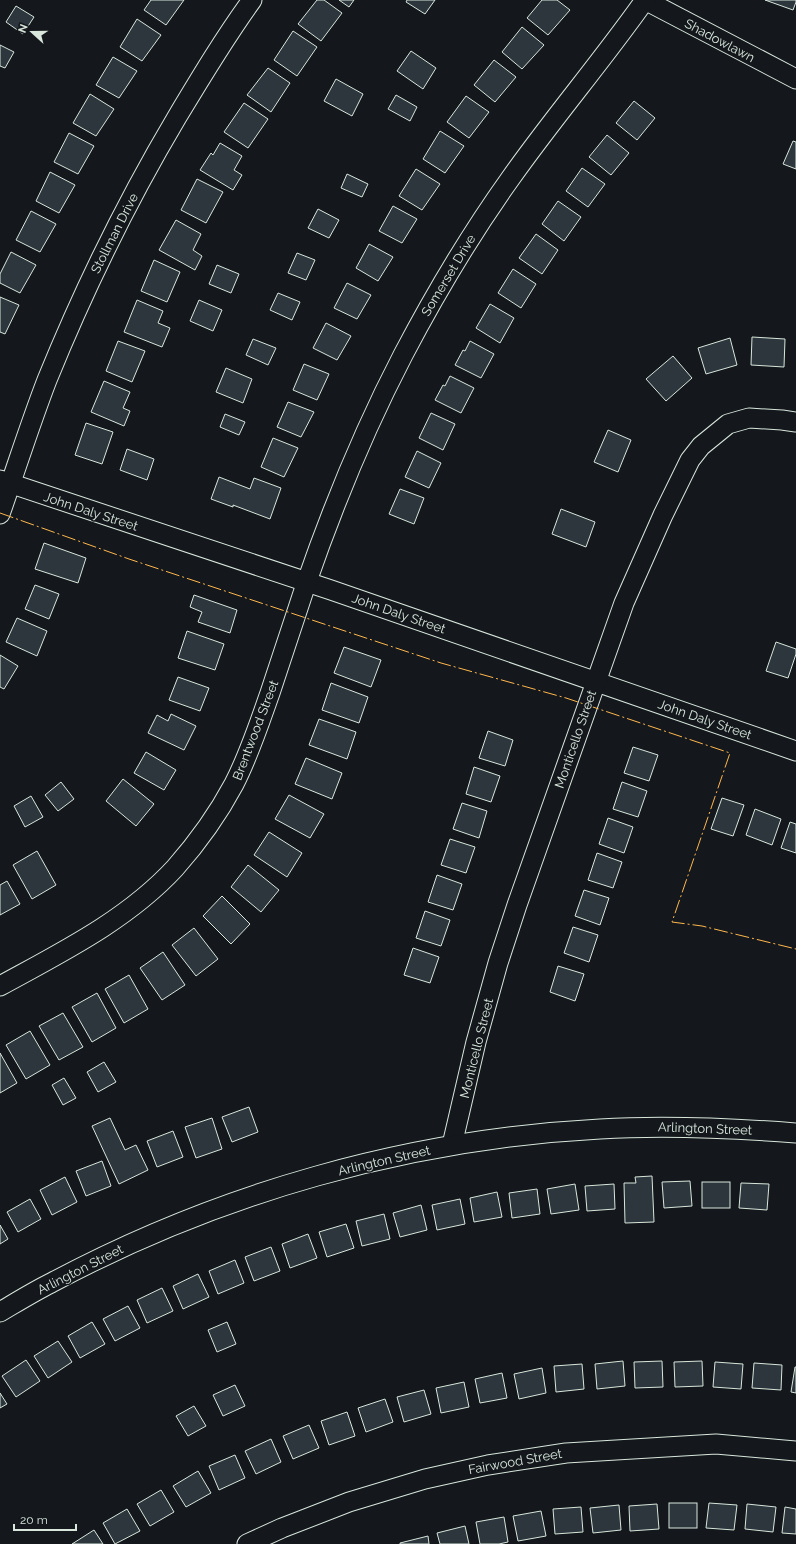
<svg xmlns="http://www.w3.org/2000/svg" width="796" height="1544" font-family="Raleway,sans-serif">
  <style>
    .building { fill: #2c363c; stroke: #d8e6dc }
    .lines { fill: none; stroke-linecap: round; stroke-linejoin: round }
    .street-casing { stroke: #d8e6dc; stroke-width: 21 }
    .street { stroke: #14181c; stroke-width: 19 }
    .power { stroke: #ffb74d; stroke-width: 1; stroke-dasharray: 14 3 2 3; stroke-linecap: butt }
    .labels { text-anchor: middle; stroke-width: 3; stroke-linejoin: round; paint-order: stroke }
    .street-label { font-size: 13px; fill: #d8e6dc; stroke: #14181c }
  </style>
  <rect width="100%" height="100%" fill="#14181c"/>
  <!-- building -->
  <g class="building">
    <polygon points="151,0 184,0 166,25 144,10"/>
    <polygon points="317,0 324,0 342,13 321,41 298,24"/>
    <polygon points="339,0 354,0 349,7"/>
    <polygon points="407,0 435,0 425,14 406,2"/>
    <polygon points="542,0 557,0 570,10 548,35 527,18"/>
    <polygon points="765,0 796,0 796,2 793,10"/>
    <polygon points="16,6 34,17 23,34 6,22"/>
    <polygon points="137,19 161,35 142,61 120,47"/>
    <polygon points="522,27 544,45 522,69 502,52"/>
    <polygon points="293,31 317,47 297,76 274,60"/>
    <polygon points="0,45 14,52 5,68 0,66"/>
    <polygon points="411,51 436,68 423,89 397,71"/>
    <polygon points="113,57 137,71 119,98 96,85"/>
    <polygon points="494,60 516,77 495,102 474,85"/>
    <polygon points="268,68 290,83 271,112 247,95"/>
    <polygon points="336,79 363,94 352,116 324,101"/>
    <polygon points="90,94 114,109 96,136 73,123"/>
    <polygon points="396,95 417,107 410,121 388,109"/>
    <polygon points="466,96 489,112 469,138 447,122"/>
    <polygon points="634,101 655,118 637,140 616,123"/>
    <polygon points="244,103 268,119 248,148 224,132"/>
    <polygon points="440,131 464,146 445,173 423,159"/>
    <polygon points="69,133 94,146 78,174 54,162"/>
    <polygon points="607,135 629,153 611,175 589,157"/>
    <polygon points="793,141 796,142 796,169 783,164"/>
    <polygon points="220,143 242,156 234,170 242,175 233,190 200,170 211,153 213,155"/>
    <polygon points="582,168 605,184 588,207 566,191"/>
    <polygon points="416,169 440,184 422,210 399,196"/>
    <polygon points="50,172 75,185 59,213 36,201"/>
    <polygon points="347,174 368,184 362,197 341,188"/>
    <polygon points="197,179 223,192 206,223 181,210"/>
    <polygon points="558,201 581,217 564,241 542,224"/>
    <polygon points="393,206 417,219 402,243 379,231"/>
    <polygon points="318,209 339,220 329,238 308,228"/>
    <polygon points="31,211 56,224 40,252 16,240"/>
    <polygon points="176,220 201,234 193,250 202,256 195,270 159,250"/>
    <polygon points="536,234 558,250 542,274 519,258"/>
    <polygon points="369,244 393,257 378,281 356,268"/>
    <polygon points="11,252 36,265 20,293 0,283 0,274"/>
    <polygon points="297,253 315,260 306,280 288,273"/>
    <polygon points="154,260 180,272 167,302 141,291"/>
    <polygon points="217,265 239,274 231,293 209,284"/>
    <polygon points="513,269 536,284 521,308 498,293"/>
    <polygon points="347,283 371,295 357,319 334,308"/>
    <polygon points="278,293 300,302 292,320 270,310"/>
    <polygon points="0,297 19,305 5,334 0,332"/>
    <polygon points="137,300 163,311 158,323 170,328 162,347 124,332"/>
    <polygon points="199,300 222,310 213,331 190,321"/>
    <polygon points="490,304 514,318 500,343 476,328"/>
    <polygon points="326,323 351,336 337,360 313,348"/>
    <polygon points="752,337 785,339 784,367 751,365"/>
    <polygon points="730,338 737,365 706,374 698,348"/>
    <polygon points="253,339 276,348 268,365 246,355"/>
    <polygon points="118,341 145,351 132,382 106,371"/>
    <polygon points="470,341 494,354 481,378 455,365 463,350 465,351"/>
    <polygon points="673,356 692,378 666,401 646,379"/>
    <polygon points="304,364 329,374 317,400 293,390"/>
    <polygon points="226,368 252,379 243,403 216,392"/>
    <polygon points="450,376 474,388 461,413 435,400 443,385 445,386"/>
    <polygon points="104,381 130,392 123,408 130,411 124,426 91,412"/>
    <polygon points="288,402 314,412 301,437 277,427"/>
    <polygon points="431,413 455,424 443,450 419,438"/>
    <polygon points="225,414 245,422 239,435 220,427"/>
    <polygon points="86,423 113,432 102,464 75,455"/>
    <polygon points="608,430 631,440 618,472 594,462"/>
    <polygon points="273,438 298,448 284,477 261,467"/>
    <polygon points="127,449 154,459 147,480 120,470"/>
    <polygon points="417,451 441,463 429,488 405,477"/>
    <polygon points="219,477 250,489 254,478 281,488 270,519 233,505 233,507 211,499"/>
    <polygon points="400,489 424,498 414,524 389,514"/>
    <polygon points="561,509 595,522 586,547 552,534"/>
    <polygon points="44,543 86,558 78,583 35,569"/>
    <polygon points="35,585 59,594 49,619 25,609"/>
    <polygon points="194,595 237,610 230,633 198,622 202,612 190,607"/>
    <polygon points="17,618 47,631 37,656 6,642"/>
    <polygon points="187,631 224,644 215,670 178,658"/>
    <polygon points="776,642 796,649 796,654 788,678 766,671"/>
    <polygon points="344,647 381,660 371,687 334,673"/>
    <polygon points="0,655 18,666 4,689 0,687"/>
    <polygon points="178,677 209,688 200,711 169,700"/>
    <polygon points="331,683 368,697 359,723 322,710"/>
    <polygon points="171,714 196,726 184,750 148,733 157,715 168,721"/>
    <polygon points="319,719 356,732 347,759 309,745"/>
    <polygon points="488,731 513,740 505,766 479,758"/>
    <polygon points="633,747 658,755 649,781 624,773"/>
    <polygon points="146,752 176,770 164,790 134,773"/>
    <polygon points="306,758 342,773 332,799 295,784"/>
    <polygon points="474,767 500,776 491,802 466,794"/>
    <polygon points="123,779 154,804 136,826 106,801"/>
    <polygon points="61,782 74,799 58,811 45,795"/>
    <polygon points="622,782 647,791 638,817 613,809"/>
    <polygon points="289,795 324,814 310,838 275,819"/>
    <polygon points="31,796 43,817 25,827 14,806"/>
    <polygon points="722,798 744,805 733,836 711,829"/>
    <polygon points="462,803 487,811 479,838 453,829"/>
    <polygon points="755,809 781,819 772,845 746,835"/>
    <polygon points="608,818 633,827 624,853 599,844"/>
    <polygon points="790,822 796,824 796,853 781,848"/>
    <polygon points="269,832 302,853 287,877 254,855"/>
    <polygon points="450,839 475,847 466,873 441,865"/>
    <polygon points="37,851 56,885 32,899 13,865"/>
    <polygon points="597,853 622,862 613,888 588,880"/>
    <polygon points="248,865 279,890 261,912 231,887"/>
    <polygon points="437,875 462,884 453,910 428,902"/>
    <polygon points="7,881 20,904 0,915 0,885"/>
    <polygon points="584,890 609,898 600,925 575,916"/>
    <polygon points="222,896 250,924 231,944 203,916"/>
    <polygon points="425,911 450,920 441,946 416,938"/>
    <polygon points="573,927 598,935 589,962 564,953"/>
    <polygon points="194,928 218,959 196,976 172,945"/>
    <polygon points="413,948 439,957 430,983 404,975"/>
    <polygon points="163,952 185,985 162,1000 140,968"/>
    <polygon points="558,966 584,974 575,1001 550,992"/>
    <polygon points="129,975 148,1009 124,1023 105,989"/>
    <polygon points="97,993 116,1028 92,1042 72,1007"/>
    <polygon points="63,1013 83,1047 59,1060 39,1026"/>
    <polygon points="30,1031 50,1065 26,1079 6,1045"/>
    <polygon points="0,1053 17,1083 0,1093"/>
    <polygon points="104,1062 116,1082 98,1092 87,1072"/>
    <polygon points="64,1078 76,1098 63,1105 52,1085"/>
    <polygon points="249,1107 258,1132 232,1142 222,1117"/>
    <polygon points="110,1118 125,1150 136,1145 148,1170 119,1184 92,1126"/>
    <polygon points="212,1118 222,1149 196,1158 185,1127"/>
    <polygon points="173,1131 183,1157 157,1167 147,1141"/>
    <polygon points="102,1161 111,1186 86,1196 76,1171"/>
    <polygon points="652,1176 654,1222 625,1223 624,1183 636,1183 635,1177"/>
    <polygon points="65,1177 77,1202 52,1215 40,1190"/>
    <polygon points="690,1181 692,1206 664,1208 662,1182"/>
    <rect x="702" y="1182" width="28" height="26"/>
    <polygon points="741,1183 769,1184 767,1210 739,1208"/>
    <polygon points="575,1184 579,1210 551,1214 547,1189"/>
    <polygon points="614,1184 615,1209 587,1211 585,1186"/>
    <polygon points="537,1189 540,1214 512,1218 509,1193"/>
    <polygon points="497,1192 502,1217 474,1222 470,1198"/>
    <polygon points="30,1199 41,1219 18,1232 7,1212"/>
    <polygon points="460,1199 465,1224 437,1230 432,1205"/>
    <polygon points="421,1205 427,1230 400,1237 393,1213"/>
    <polygon points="384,1214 390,1239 362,1246 356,1221"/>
    <polygon points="346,1224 354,1248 327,1257 319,1232"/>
    <polygon points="0,1225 8,1239 0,1244"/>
    <polygon points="308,1234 317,1258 290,1268 282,1244"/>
    <polygon points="271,1247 280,1271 254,1281 245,1257"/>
    <polygon points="235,1260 244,1283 218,1294 209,1271"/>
    <polygon points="198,1274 209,1297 183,1309 173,1286"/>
    <polygon points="162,1288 173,1311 147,1323 137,1300"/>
    <polygon points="128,1306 140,1328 115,1341 103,1319"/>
    <polygon points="92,1322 105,1344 80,1358 68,1336"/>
    <polygon points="227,1322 236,1344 217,1352 208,1330"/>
    <polygon points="58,1341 72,1362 48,1378 34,1356"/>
    <polygon points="26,1360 40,1381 16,1397 2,1376"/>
    <polygon points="623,1361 625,1386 597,1389 595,1364"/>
    <polygon points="662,1361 663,1387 635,1388 634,1362"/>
    <polygon points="702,1361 703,1386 675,1387 674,1362"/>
    <polygon points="715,1362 743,1364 741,1389 713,1387"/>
    <polygon points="754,1363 782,1365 781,1390 752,1388"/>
    <polygon points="582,1364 584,1389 556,1392 554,1366"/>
    <polygon points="795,1367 796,1367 796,1393 791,1392"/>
    <polygon points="542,1368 546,1393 519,1399 514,1374"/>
    <polygon points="502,1373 507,1398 480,1403 475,1379"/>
    <polygon points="464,1382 469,1407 441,1413 436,1388"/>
    <polygon points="235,1385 245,1406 223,1416 213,1395"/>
    <polygon points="424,1390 431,1414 404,1422 397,1397"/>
    <polygon points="0,1393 7,1404 0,1408"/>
    <polygon points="385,1399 393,1422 366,1432 358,1408"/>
    <polygon points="194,1406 206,1426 188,1436 176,1416"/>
    <polygon points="347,1412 355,1436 329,1445 321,1421"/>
    <polygon points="309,1425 319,1448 293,1459 283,1436"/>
    <polygon points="271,1439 281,1462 256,1474 245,1451"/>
    <polygon points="235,1455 245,1478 219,1490 209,1466"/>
    <polygon points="198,1471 211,1493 186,1507 173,1486"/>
    <polygon points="161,1490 174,1512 150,1526 137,1504"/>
    <rect x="669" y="1503" width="28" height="25"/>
    <polygon points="709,1503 737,1505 734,1530 706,1528"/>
    <polygon points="657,1504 659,1529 630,1531 629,1506"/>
    <polygon points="747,1504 776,1507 773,1532 745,1529"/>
    <polygon points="619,1505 621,1530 593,1533 590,1508"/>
    <polygon points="581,1507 583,1532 555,1534 553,1509"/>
    <polygon points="785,1507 796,1509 796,1534 782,1533"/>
    <polygon points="127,1509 140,1531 115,1544 103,1523"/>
    <polygon points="541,1511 546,1536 518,1541 513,1516"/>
    <polygon points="504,1517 508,1542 499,1544 480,1544 476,1522"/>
    <polygon points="465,1526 469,1544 440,1544 437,1533"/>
    <polygon points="94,1530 103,1544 72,1544"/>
    <polygon points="428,1536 429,1544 400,1544 400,1543"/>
  </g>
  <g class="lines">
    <defs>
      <g id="street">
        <polyline points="645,0 796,79"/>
        <polyline points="0,480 331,590 796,751"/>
        <path d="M0 514C16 469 30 424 47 380 84 289 127 201 177 117 201 77 225 37 252 0"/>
        <path d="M0 986C62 952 127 920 175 868 198 842 218 814 234 784 249 755 259 724 270 693 282 657 294 620 306 584 333 506 365 428 403 355 435 294 470 235 510 179 553 118 602 61 645 0"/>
        <polyline points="452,1145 476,1042 498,963 517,905 624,603 663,515 690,460 701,446 728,424 749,418 782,420 796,422"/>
        <path d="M0 1312C17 1302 33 1292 51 1283 219 1193 409 1139 600 1129 665 1125 731 1128 796 1133"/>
        <polyline points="247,1544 282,1528 349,1502 425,1479 488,1465 566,1453 716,1444 796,1451"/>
      </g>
    </defs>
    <!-- street casing -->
    <use href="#street" class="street-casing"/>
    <!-- street -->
    <use href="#street" class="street"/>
    <!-- power -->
    <polyline class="power" points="0,513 129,559 441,663 566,698 730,753 672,922 702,926 796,949"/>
  </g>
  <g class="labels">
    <!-- street labels -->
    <g class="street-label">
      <text transform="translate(720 40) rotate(28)" y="5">Shadowlawn</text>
      <text transform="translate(114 233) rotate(-63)" y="5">Stollman Drive</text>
      <text transform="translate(448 275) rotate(-59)" y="5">Somerset Drive</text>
      <text transform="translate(91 511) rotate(18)" y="5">John Daly Street</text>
      <text transform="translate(399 613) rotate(19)" y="5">John Daly Street</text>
      <text transform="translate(705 719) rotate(19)" y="5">John Daly Street</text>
      <text transform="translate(255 730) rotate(-69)" y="5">Brentwood Street</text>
      <text transform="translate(575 739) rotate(-71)" y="5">Monticello Street</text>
      <text transform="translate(476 1048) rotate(-76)" y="5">Monticello Street</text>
      <text transform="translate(705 1128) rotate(2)" y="5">Arlington Street</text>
      <text transform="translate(384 1160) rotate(-13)" y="5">Arlington Street</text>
      <text transform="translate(80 1269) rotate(-27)" y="5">Arlington Street</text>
      <text transform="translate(515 1461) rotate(-10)" y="5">Fairwood Street</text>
    </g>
  </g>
  <!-- north arrow -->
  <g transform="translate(32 32) rotate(291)" stroke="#14181c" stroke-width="3" paint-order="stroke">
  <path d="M0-3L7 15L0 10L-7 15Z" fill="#d8e6dc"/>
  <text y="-6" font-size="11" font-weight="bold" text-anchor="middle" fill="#d8e6dc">N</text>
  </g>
  <!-- scale -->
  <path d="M14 1524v6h62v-6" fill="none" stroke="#d8e6dc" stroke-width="2"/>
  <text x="20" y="1524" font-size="12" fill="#d8e6dc" stroke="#14181c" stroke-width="3" paint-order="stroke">20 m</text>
</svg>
